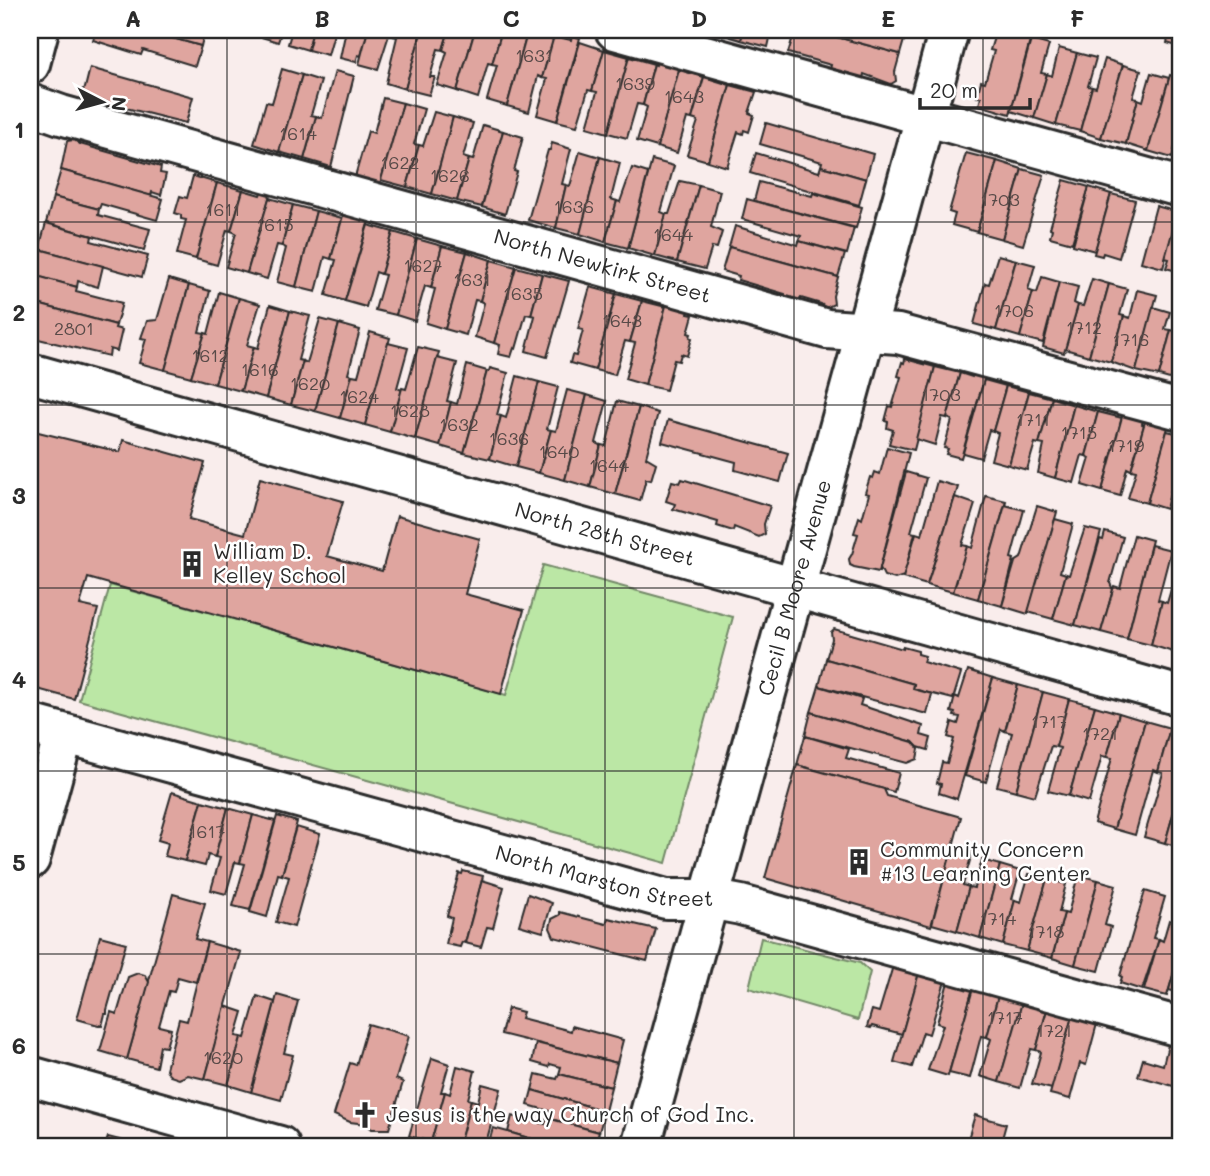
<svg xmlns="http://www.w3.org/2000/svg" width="1210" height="1176" font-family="Mali,sans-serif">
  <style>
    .green { fill: #bbe7a5; stroke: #738968; stroke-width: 2 }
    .building { fill: #dfa59f; stroke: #2b2b2b; stroke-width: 2 }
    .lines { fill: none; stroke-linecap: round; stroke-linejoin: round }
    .minor-casing { stroke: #2b2b2b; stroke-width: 44 }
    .minor { stroke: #fff; stroke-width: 38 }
    .grid { fill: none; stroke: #2b2b2b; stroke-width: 2; stroke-opacity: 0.55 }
    .labels { text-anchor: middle; stroke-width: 5; stroke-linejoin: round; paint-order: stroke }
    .number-label { font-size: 18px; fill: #584a48 }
    .street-label { font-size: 21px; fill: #2b2b2b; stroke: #fff }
    .poi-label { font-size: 21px; fill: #2b2b2b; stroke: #fff; text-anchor: start }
    .neatline { fill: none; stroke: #2b2b2b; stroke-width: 2.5 }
    .grid-label { font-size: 23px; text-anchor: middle; font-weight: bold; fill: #2b2b2b }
  </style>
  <rect width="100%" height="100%" fill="#f9edec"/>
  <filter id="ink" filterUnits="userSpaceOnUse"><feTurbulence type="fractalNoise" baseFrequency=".0143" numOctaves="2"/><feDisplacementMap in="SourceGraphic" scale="14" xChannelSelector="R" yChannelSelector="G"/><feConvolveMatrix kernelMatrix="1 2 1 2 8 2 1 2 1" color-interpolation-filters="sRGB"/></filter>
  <g filter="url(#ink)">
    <!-- green -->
    <g class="green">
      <polygon points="543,565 733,617 666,863 79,700 110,585 506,695"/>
      <polygon points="761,938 860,963 870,972 858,1020 749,988"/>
    </g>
    <!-- building -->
    <g class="building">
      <polygon points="96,30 144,30 201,46 195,66 143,50 141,55 93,40"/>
      <polygon points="144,30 205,30 201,46"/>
      <polygon points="238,30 260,30 258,36"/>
      <polygon points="260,30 282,30 278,42 258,36"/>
      <polygon points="292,30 313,30 308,50 288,44"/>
      <polygon points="313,30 335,30 328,55 308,50"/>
      <polygon points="346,30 368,30 361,56 358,55 356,62 340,58"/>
      <polygon points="368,30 395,30 393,36 389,35 378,69 359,64"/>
      <polygon points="395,30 422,30 405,89 386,83 397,37 393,36"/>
      <polygon points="422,30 449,30 443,50 438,49 430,77 435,77 429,95 405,89"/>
      <polygon points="449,30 475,30 457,91 437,85 447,52 443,50"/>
      <polygon points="475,30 502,30 492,64 488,63 478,98 457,91"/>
      <polygon points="502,30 528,30 507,106 487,100 497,65 492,64"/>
      <polygon points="528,30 556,31 542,78 538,76 529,112 507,106"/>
      <polygon points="717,30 744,30 741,40 717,33"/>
      <polygon points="744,30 772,30 768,47 741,40"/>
      <polygon points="795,30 811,30 900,54 895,72 896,81 891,84 864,74 863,78 830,69 831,65 788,53"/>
      <polygon points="811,30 907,30 900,54"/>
      <polygon points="1000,30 1033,30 1010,114 979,105 981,97 977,97 981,81 985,82 994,51 990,50 995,34 999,35"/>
      <polygon points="1137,30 1160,30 1158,38 1137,32"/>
      <polygon points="1170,30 1180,30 1180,47 1167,43"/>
      <polygon points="554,36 571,40 572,36 580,38 557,121 537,115 547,79 542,78"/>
      <polygon points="1031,40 1049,45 1041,73 1047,74 1034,118 1011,111"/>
      <polygon points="580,42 604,50 592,91 588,90 577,126 557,121"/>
      <polygon points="1059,48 1077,53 1056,125 1034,118 1047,74 1052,76"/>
      <polygon points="604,50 629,57 608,133 587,127 597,92 592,91"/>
      <polygon points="1077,53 1096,58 1088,86 1092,87 1080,131 1056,125"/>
      <polygon points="629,57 654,64 643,105 637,104 627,138 608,133"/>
      <polygon points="1105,59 1123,65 1101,138 1080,131 1092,87 1096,88"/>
      <polygon points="657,60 678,66 679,70 657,147 637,141 647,107 643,105 654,64 656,65"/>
      <polygon points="1123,65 1141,70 1133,98 1138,99 1126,144 1101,138"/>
      <polygon points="90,68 193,97 186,123 126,108 125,112 108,107 109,103 92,99 83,100 80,91 85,88"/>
      <polygon points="282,69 302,75 279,152 254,144 266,102 272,103"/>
      <polygon points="679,70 704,77 692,119 687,118 677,153 657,147"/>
      <polygon points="335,71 354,76 331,167 304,159 316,116 322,118"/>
      <polygon points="1151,73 1169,78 1148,151 1126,144 1138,99 1143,101"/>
      <polygon points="302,75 321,81 311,115 316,116 304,159 279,152"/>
      <polygon points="1170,75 1180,78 1180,128 1172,158 1148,151"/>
      <polygon points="704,77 730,85 708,161 687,155 698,121 692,119"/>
      <polygon points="730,85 756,92 749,113 754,115 749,132 744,130 743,134 738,132 727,167 708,161"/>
      <polygon points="383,98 403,103 380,184 356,177 356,173 368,131 374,133"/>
      <polygon points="403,103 424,109 414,144 419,145 407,187 381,180"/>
      <polygon points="434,112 453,117 432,194 407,187 419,145 423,146"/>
      <polygon points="453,117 473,123 463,157 469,159 457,201 432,194"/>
      <polygon points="766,123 873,154 866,179 821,166 822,162 760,144"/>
      <polygon points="483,125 503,131 482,207 457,201 469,159 473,160"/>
      <polygon points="503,131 523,137 514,171 517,172 505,214 482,207"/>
      <polygon points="74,140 80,144 161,167 160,173 166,174 161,195 152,192 151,196 61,170 67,141"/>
      <polygon points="552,143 571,149 562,184 566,185 556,228 528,220 548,150 550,150"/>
      <polygon points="580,151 600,157 580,234 556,228 566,185 570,186"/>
      <polygon points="756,153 819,172 821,166 866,179 859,205 750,173"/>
      <polygon points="966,153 997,161 977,232 952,225 955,214 949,212"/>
      <polygon points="600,157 620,163 611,199 617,201 605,242 580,234"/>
      <polygon points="652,160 674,166 661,212 666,214 655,256 628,248"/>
      <polygon points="997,161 1022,169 1002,239 977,232"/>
      <polygon points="632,168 648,173 628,248 605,242 617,201 620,202"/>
      <polygon points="1022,169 1044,175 1023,245 1002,239"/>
      <polygon points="61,170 163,199 157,220 101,204 99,209 53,197"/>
      <polygon points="193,176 217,183 196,259 177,254 186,220 181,219 181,215 175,213 180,196 187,198"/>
      <polygon points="1064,180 1089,187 1072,243 1050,237 1052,229 1050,228"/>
      <polygon points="680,181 699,185 677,262 655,256 666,214 669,214"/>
      <polygon points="759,182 812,196 813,193 862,207 856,228 754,201"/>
      <polygon points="217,183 243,190 231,231 227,230 217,265 196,259"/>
      <polygon points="699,185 720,191 711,227 722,232 717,248 712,247 705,269 677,262"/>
      <polygon points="1089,187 1111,194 1095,251 1073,245"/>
      <polygon points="243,190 260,195 262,190 271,192 247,273 226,267 236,233 231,231"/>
      <polygon points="1111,194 1135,200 1119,258 1103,253 1102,256 1094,254"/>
      <polygon points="53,197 99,209 98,215 150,229 144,250 46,223"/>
      <polygon points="269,198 293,205 282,246 277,245 267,279 247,273"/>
      <polygon points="747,199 854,228 847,254 799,241 801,236 742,219"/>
      <polygon points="293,205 316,211 296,287 277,282 286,248 282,246"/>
      <polygon points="1156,206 1178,212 1163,268 1141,262"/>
      <polygon points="316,211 342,218 331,259 325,257 316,292 296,287"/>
      <polygon points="344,212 369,220 345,301 326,295 336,260 331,259"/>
      <polygon points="1178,212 1180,212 1180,272 1166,268 1169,259 1165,258"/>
      <polygon points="46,223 92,236 91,241 148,256 142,277 39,249"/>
      <polygon points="368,225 393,232 381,274 376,272 366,307 345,301"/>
      <polygon points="735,226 798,245 799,241 845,254 838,277 729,247"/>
      <polygon points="393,232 417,239 396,315 375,310 385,275 381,274"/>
      <polygon points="417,239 442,246 431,288 425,286 415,321 396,315"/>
      <polygon points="442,246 467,252 445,329 426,323 435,289 431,288"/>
      <polygon points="729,247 838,277 833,296 834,304 826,308 821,304 801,298 800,302 785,297 785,294 738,280 739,276 722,271"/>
      <polygon points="39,249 103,266 98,287 78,281 77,287 32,275"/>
      <polygon points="467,252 491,260 480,301 475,300 466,335 445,329"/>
      <polygon points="998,255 1016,260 996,330 974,324 985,283 989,284"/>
      <polygon points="491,260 516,267 494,343 475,337 484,303 480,301"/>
      <polygon points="1016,260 1035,265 1028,290 1033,292 1020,337 996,330"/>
      <polygon points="516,267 542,274 531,315 526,314 516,349 514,348 511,357 498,354 500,345 494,343"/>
      <polygon points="30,274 77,287 76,291 122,303 116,325 30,302"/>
      <polygon points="542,274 569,281 547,357 526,351 535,316 531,315"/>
      <polygon points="1042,277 1059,282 1043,343 1020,337 1033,292 1037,293"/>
      <polygon points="169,279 189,285 165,370 139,363 146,339 141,338 147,321 157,320"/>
      <polygon points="1092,279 1109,284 1089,356 1065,349 1078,305 1083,306"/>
      <polygon points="1059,282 1078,287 1074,303 1078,305 1064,353 1043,347"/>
      <polygon points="1109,284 1127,289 1120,315 1124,316 1111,362 1089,356"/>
      <polygon points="189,285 210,291 199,332 205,333 191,377 165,370"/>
      <polygon points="590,287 616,294 595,370 570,363 572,355 576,356 583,330 578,329"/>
      <polygon points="1137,290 1157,295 1136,371 1111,362 1124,316 1130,318"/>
      <polygon points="219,292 239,298 215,384 191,377 205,333 208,334"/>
      <polygon points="616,294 642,301 630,342 625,341 615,375 595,370"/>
      <polygon points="239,298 260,304 247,345 254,347 241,391 215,384"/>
      <polygon points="642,301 666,307 645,385 625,379 635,343 630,342"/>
      <polygon points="30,302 116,325 115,328 122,330 117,351 110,349 109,356 30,337"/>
      <polygon points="667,302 690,308 688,314 693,315 688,333 691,334 690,337 692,338 687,356 681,354 679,361 674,360 666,390 645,385"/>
      <polygon points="270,305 290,311 266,398 241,391 254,347 258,348"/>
      <polygon points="1153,307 1170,312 1165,329 1171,330 1159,376 1136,371"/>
      <polygon points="290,311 310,316 298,360 303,361 291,405 266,398"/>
      <polygon points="1179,315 1180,315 1180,382 1159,376 1171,330 1175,331"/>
      <polygon points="320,319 339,324 315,411 291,405 303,361 307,363"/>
      <polygon points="339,324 360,330 348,374 352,375 340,418 315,411"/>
      <polygon points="370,332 390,338 365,425 340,418 352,375 358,376"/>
      <polygon points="388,343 408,348 397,388 402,390 390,432 365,425"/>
      <polygon points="418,347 439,352 415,439 390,432 402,388 406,389"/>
      <polygon points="437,358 457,363 447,401 451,402 440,446 415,439"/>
      <polygon points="905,359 935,367 914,450 889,444 893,430 887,428 888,422 885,421 889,406 892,407 901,377 898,376 902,362 904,363"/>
      <polygon points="467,365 487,371 464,453 440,446 451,402 457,404"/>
      <polygon points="935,367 960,373 947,418 942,417 935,445 916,439"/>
      <polygon points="490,368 508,373 497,415 501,416 490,459 464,453 487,371 489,371"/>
      <polygon points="974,370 986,373 961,458 946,454 948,449 944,448 952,420 947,418 960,373 972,377"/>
      <polygon points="517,376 539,382 516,467 490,459 501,416 506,418"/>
      <polygon points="984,380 1006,386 993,431 989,430 981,458 963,453"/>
      <polygon points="539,382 558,387 547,429 551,430 539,473 516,467"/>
      <polygon points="1006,386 1029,392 1009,465 991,460 998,433 993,431"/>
      <polygon points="567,390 587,395 565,480 539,473 551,430 556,431"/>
      <polygon points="1029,392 1052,398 1039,444 1035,443 1027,470 1009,465"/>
      <polygon points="587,395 607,401 596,443 601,445 590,487 565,480"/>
      <polygon points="1052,398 1074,405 1055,478 1038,473 1044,445 1039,444"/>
      <polygon points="617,401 639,407 615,494 590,487 601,445 606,446"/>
      <polygon points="1074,405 1098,412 1086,456 1082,455 1074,483 1055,478"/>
      <polygon points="639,407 658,413 646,457 656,463 651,480 646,479 640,501 615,494"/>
      <polygon points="1098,412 1122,418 1102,491 1082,485 1090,458 1086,456"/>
      <polygon points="1123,413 1143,419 1142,424 1144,425 1131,470 1127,468 1120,496 1102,491"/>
      <polygon points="1146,418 1169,424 1147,503 1128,498 1136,471 1131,470"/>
      <polygon points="668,420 788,453 780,482 735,470 736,462 662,442"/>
      <polygon points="30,430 120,452 123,440 205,463 189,519 245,534 260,478 343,501 327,556 382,571 397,516 480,539 465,594 524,610 501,694 88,578 80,605 98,609 74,699 30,687"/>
      <polygon points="1167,431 1180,434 1180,472 1178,482 1173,482 1166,509 1147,503"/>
      <polygon points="887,447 909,453 879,572 854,567 850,565 849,559 852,554 858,534 854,533 859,517 862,519 869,494 865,493 870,477 873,478 875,472 880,474"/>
      <polygon points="906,472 926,478 911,532 915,533 904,576 895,579 884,576 880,568"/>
      <polygon points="682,479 770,506 764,524 765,534 759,537 734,527 733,531 717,526 718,522 673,509 675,504 666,501 672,481 680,483"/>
      <polygon points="937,481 958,487 927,585 903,578 916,533 922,535"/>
      <polygon points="1180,489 1180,523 1172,521"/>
      <polygon points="986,496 1006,501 978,599 953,592 967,546 972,548"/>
      <polygon points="955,497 975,504 962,545 967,546 953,592 927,585"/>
      <polygon points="1005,505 1024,510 1011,558 1014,559 1002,606 978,599"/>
      <polygon points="1037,506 1057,512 1028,614 1002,606 1015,562 1021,558"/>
      <polygon points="1055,519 1073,524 1060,572 1066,574 1053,619 1028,612"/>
      <polygon points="1085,528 1101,532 1075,625 1053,619 1066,574 1069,575"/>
      <polygon points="1105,532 1123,537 1110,583 1113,590 1101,632 1075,625 1100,539 1103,540"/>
      <polygon points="1134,535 1152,540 1127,639 1101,632 1114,586 1120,588"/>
      <polygon points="1151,545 1171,550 1158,600 1162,601 1151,645 1127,639"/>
      <polygon points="1180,559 1180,638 1176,653 1151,645 1162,601 1167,603"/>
      <polygon points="834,629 903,649 903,647 918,651 918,654 925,656 923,662 961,673 953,699 913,689 914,684 826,659 832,639 831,632"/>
      <polygon points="826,659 914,684 913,689 932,694 927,714 819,686"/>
      <polygon points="968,670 993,678 957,799 939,793 941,784 937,783 942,762 947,763 954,739 948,737 952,722 958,724 960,717 954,716 955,713 951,712 955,696 959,698"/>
      <polygon points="993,678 1018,685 1005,731 1001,729 986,782 965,776"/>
      <polygon points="1018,685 1043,692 1016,791 997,786 1012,733 1005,731"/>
      <polygon points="819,686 862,699 860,705 923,726 921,735 931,738 928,750 918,747 913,742 811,712"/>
      <polygon points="1043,692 1069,699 1056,747 1051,746 1035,796 1016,791"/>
      <polygon points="1069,699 1095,706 1069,796 1048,791 1060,748 1056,747"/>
      <polygon points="1095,706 1119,713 1107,757 1102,756 1089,802 1069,796"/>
      <polygon points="811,712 913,742 919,749 917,759 907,763 805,736"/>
      <polygon points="1119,713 1145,721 1114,829 1094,823 1112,758 1107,757"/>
      <polygon points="1145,721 1170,728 1158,772 1153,770 1135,835 1114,829"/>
      <polygon points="1170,728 1180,731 1180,790 1165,843 1144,837 1163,773 1158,772"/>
      <polygon points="805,736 849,749 846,758 899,773 894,792 797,765"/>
      <polygon points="797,765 884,789 887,796 961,817 931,926 765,878"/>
      <polygon points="1180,790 1180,847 1165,843"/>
      <polygon points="172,792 202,801 185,861 165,856 168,843 158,840"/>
      <polygon points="202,801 228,808 215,857 208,855 205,866 185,861"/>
      <polygon points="228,808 253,815 240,863 235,862 226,894 211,890 220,858 215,857"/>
      <polygon points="253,815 275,821 250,910 233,906 245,864 240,863"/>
      <polygon points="277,816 297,822 282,875 278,874 267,917 250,912"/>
      <polygon points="296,827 320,834 294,927 276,922 289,877 282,875"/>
      <polygon points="953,845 973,850 963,885 969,887 957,931 932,924"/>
      <polygon points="982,860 1000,865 980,938 957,931 969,887 974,888"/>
      <polygon points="1000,865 1020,871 1012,899 1015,900 1003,945 980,938"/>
      <polygon points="463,871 483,876 465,943 462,942 460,947 446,944 452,918 447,916 459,873 462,874"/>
      <polygon points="1029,874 1047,879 1027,951 1003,945 1015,900 1021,902"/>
      <polygon points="1078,875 1098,880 1075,965 1052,958 1064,913 1068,914"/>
      <polygon points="1047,879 1066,884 1059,912 1064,913 1052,958 1027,951"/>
      <polygon points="482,880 504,887 493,928 487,927 481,947 465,943"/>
      <polygon points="1098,880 1116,885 1105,925 1111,927 1099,971 1075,965"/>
      <polygon points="1145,891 1165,897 1153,938 1159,939 1142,990 1120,983 1122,977 1120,976"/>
      <polygon points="173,894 205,903 195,939 207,942 196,982 178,977 174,992 169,991 159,1026 171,1029 166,1047 160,1046 156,1067 127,1059"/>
      <polygon points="528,894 552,903 543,932 519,925"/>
      <polygon points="560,912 606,924 608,918 656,929 647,961 554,937 550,928 552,919 560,915"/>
      <polygon points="1169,920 1180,923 1180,951 1167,996 1144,990 1159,939 1163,941"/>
      <polygon points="100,936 126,943 107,1010 107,1014 105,1014 102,1026 77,1019"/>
      <polygon points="207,942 241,952 205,1079 188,1075 179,1079 170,1076 166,1069 179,1019 187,1021"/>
      <polygon points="1180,951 1180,993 1169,990"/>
      <polygon points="893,966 919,973 902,1034 872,1026 871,1028 867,1027 872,1010 879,1012"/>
      <polygon points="138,973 145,975 149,982 127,1059 100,1051 111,1012 117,1014 128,977"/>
      <polygon points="919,973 945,981 929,1034 923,1032 912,1067 894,1062"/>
      <polygon points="949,978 974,985 948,1076 928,1070 943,1025 937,1023"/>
      <polygon points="974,985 999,992 987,1037 981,1036 970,1078 949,1073"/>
      <polygon points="999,992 1024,997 999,1082 980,1076 991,1039 987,1037"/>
      <polygon points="277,995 298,1001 284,1053 293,1055 281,1100 251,1092"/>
      <polygon points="257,996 275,1002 251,1092 228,1085 241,1037 245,1038"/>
      <polygon points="1023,999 1048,1006 1036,1050 1031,1049 1020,1088 999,1082"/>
      <polygon points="225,1006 243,1012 236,1036 241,1037 228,1085 205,1079"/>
      <polygon points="1048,1006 1073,1013 1052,1089 1032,1084 1041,1052 1036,1050"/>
      <polygon points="508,1008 523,1012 521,1018 571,1031 572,1026 623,1040 617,1063 501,1034"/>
      <polygon points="1073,1013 1098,1020 1086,1065 1080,1063 1070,1099 1050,1094"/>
      <polygon points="368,1024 409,1036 396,1079 403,1082 389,1129 372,1129 366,1124 350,1122 334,1115 350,1063 356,1065"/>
      <polygon points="1169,1041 1180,1044 1180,1088 1138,1076 1143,1059 1163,1065"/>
      <polygon points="536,1043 617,1063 611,1087 559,1074 561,1067 550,1064 549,1067 532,1062"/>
      <polygon points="432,1058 449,1064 441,1092 445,1092 431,1142 409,1136"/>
      <polygon points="457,1066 475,1071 468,1099 471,1100 459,1146 447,1146 431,1142 445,1092 450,1094"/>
      <polygon points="536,1074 557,1079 559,1074 611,1087 605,1111 532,1090"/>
      <polygon points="482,1084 501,1089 485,1146 459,1146 471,1100 478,1102"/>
      <polygon points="532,1090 605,1111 599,1132 547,1118 549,1111 528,1105"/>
      <polygon points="1180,1103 1180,1123 1175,1122"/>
      <polygon points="975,1115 1006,1124 1000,1146 966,1146"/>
      <polygon points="512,1116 545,1124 547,1118 599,1132 595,1146 556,1146 508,1132"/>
      <polygon points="493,1128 508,1132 556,1146 488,1146"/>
      <polygon points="108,1137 131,1143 130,1146 105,1146"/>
    </g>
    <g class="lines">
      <defs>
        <g id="minor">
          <polyline points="615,30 1180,187"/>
          <polyline points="30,64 39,30"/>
          <path id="s1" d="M30 104 61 115 827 329 898 334 1180 410"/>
          <path id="s2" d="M30 373 1180 696"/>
          <path id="s3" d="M30 724 666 899H709L741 905 1180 1027"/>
          <polyline points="30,859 64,734"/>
          <polyline points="30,1076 280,1146"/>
          <path id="s4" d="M641 1146 949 30"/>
        </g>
      </defs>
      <!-- minor casing -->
      <use href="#minor" class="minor-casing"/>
      <!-- minor -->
      <use href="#minor" class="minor"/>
    </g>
  </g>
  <!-- grid -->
  <path class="grid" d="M227 30V1146M416 30V1146M605 30V1146M794 30V1146M983 30V1146M30 222H1180M30 405H1180M30 588H1180M30 771H1180M30 954H1180"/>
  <!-- icons -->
  <defs>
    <symbol id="building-bare" viewBox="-9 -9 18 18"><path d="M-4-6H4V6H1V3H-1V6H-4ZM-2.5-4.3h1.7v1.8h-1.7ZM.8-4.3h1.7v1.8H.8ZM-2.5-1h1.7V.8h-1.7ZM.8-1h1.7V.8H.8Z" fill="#2b2b2b" stroke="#fff" stroke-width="2.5" paint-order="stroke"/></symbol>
    <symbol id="church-bare" viewBox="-9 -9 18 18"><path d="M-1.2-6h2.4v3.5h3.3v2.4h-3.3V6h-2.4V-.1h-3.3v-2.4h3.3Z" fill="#2b2b2b" stroke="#fff" stroke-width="2.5" paint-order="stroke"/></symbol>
  </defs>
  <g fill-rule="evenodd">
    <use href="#building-bare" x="173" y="545" width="38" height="38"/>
    <use href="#building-bare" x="840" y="843" width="38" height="38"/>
    <use href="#church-bare" x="346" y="1096" width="38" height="38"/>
  </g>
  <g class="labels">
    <!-- number labels -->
    <g class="number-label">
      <text x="534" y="62">1631</text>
      <text x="635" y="90">1639</text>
      <text x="684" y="103">1643</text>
      <text x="298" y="140">1614</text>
      <text x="400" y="169">1622</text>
      <text x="450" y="182">1626</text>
      <text x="1000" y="206">1703</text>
      <text x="574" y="213">1636</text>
      <text x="223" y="216">1611</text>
      <text x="275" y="231">1615</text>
      <text x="673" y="241">1644</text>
      <text x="423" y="272">1627</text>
      <text x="472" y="286">1631</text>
      <text x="523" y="300">1635</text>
      <text x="1014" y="317">1706</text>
      <text x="622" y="327">1643</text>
      <text x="1084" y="334">1712</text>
      <text x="74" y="335">2801</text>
      <text x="1131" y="346">1716</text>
      <text x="210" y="362">1612</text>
      <text x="260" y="376">1616</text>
      <text x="310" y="390">1620</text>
      <text x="941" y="401">1703</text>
      <text x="359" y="403">1624</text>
      <text x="410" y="417">1628</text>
      <text x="1033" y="426">1711</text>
      <text x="459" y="431">1632</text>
      <text x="1079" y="439">1715</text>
      <text x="509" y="445">1636</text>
      <text x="1126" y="452">1719</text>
      <text x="559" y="458">1640</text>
      <text x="609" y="472">1644</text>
      <text x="1049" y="728">1717</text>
      <text x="1100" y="740">1721</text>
      <text x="207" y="838">1617</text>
      <text x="998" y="925">1714</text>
      <text x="1046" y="938">1718</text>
      <text x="1005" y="1024">1717</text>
      <text x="1054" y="1037">1721</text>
      <text x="223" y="1064">1620</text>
    </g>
    <!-- street labels -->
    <g class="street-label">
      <text dy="7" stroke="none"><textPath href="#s1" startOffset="595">North Newkirk Street</textPath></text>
      <text dy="7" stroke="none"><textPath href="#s2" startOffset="597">North 28th Street</textPath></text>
      <text dy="7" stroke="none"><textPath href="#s4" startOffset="579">Cecil B Moore Avenue</textPath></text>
      <text dy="7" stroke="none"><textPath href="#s3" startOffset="595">North Marston Street</textPath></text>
    </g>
    <!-- poi labels -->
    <g class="poi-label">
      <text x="213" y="559">William D.<tspan x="213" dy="24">Kelley School</tspan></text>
      <text x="880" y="857">Community Concern<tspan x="880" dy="24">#13 Learning Center</tspan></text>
      <text x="386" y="1122">Jesus is the way Church of God Inc.</text>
    </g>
  </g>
  <!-- margin -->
  <rect width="1210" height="1176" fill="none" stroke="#fff" stroke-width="77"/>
  <!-- north arrow -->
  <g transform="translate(102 102) rotate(96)" stroke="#ffffff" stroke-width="5" paint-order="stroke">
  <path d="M0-5L12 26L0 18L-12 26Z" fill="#2b2b2b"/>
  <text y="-10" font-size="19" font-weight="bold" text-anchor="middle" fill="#2b2b2b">N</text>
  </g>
  <!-- scale -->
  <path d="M920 98v10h110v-10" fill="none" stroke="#2b2b2b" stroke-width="3.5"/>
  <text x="930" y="98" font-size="21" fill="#2b2b2b" stroke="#ffffff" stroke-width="5" paint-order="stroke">20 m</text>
  <rect x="38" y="38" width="1134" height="1100" class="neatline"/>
  <g class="grid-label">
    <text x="133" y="27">A</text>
    <text x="322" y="27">B</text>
    <text x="511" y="27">C</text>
    <text x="699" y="27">D</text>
    <text x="888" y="27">E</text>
    <text x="1077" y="27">F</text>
    <text x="19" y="138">1</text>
    <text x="19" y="321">2</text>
    <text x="19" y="504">3</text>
    <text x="19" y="688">4</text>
    <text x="19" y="871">5</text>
    <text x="19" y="1054">6</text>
  </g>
</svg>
